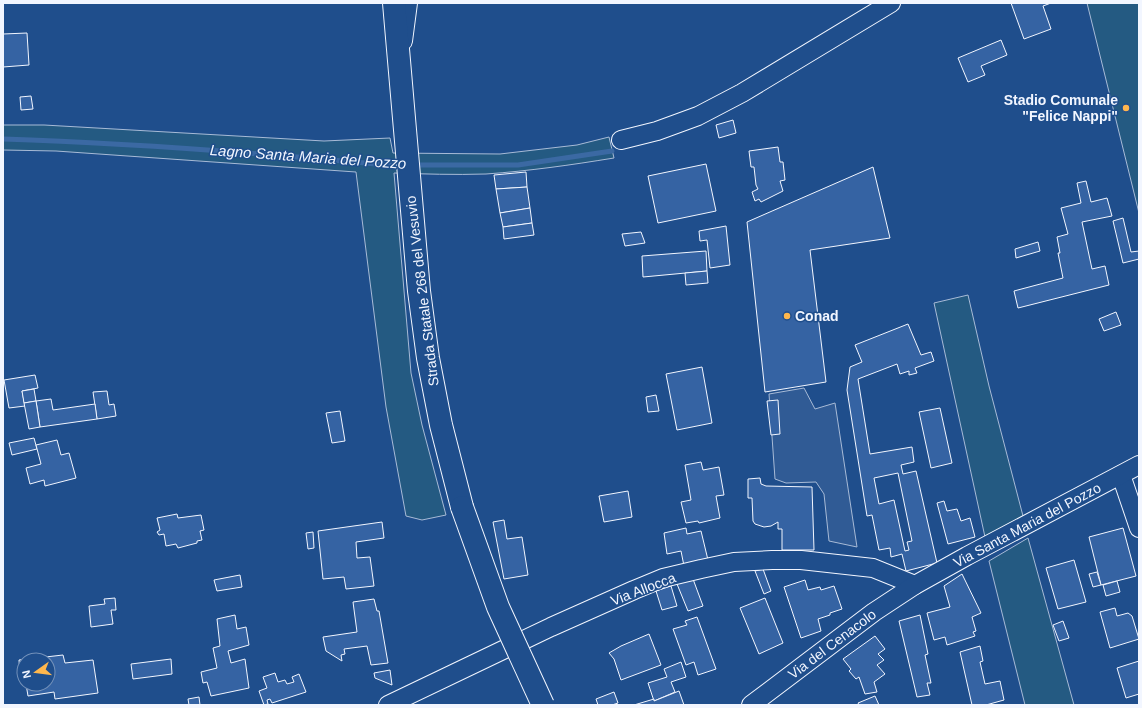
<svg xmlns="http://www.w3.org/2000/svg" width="1142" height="708" font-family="Arial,sans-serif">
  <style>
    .green { fill: #245a82; stroke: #a8bbd7 }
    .parking { fill: #305b95; stroke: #a8bbd7 }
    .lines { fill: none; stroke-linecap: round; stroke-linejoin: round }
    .stream { stroke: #3b69a3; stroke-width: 5 }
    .building { fill: #3563a3; stroke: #f2f6ff; fill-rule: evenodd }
    .minor-casing { stroke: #f2f6ff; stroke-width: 20 }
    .highway-casing { stroke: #f2f6ff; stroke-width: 24 }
    .minor { stroke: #1f4e8c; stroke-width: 18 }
    .highway { stroke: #1f4e8c; stroke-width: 22 }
    .highway-bridge-casing { stroke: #f2f6ff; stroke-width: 24; stroke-linecap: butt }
    .highway-bridge { stroke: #1f4e8c; stroke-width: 22 }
    .poi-dot { fill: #ffb74d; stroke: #1f4e8c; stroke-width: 1.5 }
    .labels { text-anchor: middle; stroke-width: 3; stroke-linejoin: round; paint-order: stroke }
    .poi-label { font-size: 14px; font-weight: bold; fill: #f2f6ff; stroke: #1f4e8c; text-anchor: end }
    .street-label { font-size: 14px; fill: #f2f6ff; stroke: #1f4e8c }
    .water-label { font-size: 15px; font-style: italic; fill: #f2f6ff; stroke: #1f4e8c }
  </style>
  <rect width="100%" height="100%" fill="#1f4e8c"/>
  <!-- green -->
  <g class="green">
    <polygon points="1087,3 1139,3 1139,213"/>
    <path d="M3 125H44L324 141 390 138 393 153 500 154 577 145 609 137 614 158C571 165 529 171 486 174 455 175 424 174 394 173L411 373 422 425 446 515 422 520 406 516 386 407 356 172 56 151 3 150Z"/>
    <polygon points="968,295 989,386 1023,516 985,537 934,303"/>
    <polygon points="1028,538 1074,705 1025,705 989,561"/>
  </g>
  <!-- parking -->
  <polygon class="parking" points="804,388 815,409 835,403 857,547 829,541 824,494 816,482 786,483 775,479 769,394"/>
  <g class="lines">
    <!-- stream -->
    <g class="stream">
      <path d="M3 139C131 143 259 153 387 165H402"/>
      <polyline points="414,165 518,165 612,151"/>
    </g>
  </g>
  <!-- building -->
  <g class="building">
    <polygon points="1011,3 1051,3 1043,6 1051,29 1024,39"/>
    <polygon points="27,33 29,65 3,67 3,34"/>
    <polygon points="1001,40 1007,55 981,66 985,75 968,82 958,58"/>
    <polygon points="31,96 33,109 21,110 20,97"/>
    <polygon points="733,120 736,133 719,138 716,125"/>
    <polygon points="778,147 780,162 783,162 785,180 780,181 783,191 761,202 759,199 755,201 752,192 758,189 756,185 754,167 751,167 749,151"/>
    <polygon points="706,164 716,211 658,223 648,176"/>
    <polygon points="873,167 890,238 810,250 826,382 765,392 747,222"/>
    <polygon points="526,172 527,187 496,189 494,175"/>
    <polygon points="1086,181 1091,202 1107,198 1112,216 1082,222 1092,269 1105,266 1109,285 1018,308 1014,291 1063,278 1058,253 1060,253 1057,237 1068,234 1061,208 1081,203 1077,183"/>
    <polygon points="527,187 530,208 500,213 496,189"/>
    <polygon points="530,208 532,223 503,227 500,213"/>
    <polygon points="1123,218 1131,252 1139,251 1139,259 1123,263 1113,221"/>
    <polygon points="532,223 534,235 504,239 503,227"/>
    <polygon points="726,226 730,265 710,268 707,240 700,241 699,231"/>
    <polygon points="641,232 645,243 625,246 622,234"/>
    <polygon points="1038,242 1040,251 1016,258 1015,249"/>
    <polygon points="706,251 707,271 643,277 642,256"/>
    <polygon points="707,271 708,283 686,285 685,273"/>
    <polygon points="1116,312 1121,325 1104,331 1099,319"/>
    <path d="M908 324 921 355 931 352 934 361 915 368 917 373 909 375V371L900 374 897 364 858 379 870 454 912 447 914 462 901 465 903 474 916 471 937 563 906 571 902 554 891 557 890 548 879 550 872 515 867 516 847 390 850 367 862 362 855 345ZM898 473 912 541 907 542 909 550 905 551 894 500 879 504 874 478Z"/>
    <polygon points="702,367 712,423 677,430 666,374"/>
    <polygon points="35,375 38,388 22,391 25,406 9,408 4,380"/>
    <polygon points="34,389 36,401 24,403 22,391"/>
    <polygon points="107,391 109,405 114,404 116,416 97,419 93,392"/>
    <polygon points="656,395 659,411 648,412 646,397"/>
    <polygon points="51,399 53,410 95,404 97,419 40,427 36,401"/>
    <polygon points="778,400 780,434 771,435 767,401"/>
    <polygon points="36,401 40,427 29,429 24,403"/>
    <polygon points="940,408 952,463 931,468 919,412"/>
    <polygon points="340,411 345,441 332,443 326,413"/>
    <polygon points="34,438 37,449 12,455 9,443"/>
    <polygon points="57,440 61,455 69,453 76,478 45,486 44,480 30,484 26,468 41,464 36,445"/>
    <polygon points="701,462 703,470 719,467 724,495 716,496 720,518 699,523 698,521 686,523 681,502 691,500 685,465"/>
    <polygon points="760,478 761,484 766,486 812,487 814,550 782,550 782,529 778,529 778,522 771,526 764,527 755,524 753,521 752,498 748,498 748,479"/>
    <polygon points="628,491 632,517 604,522 599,496"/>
    <polygon points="944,501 947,511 957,509 961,521 970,518 975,537 948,544 937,503"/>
    <polygon points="177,514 178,518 201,515 204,530 200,531 202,540 197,541 197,543 178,548 176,544 166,546 164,534 159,535 157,532 160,530 157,518"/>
    <polygon points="504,520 507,539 522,537 528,575 504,579 493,522"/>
    <polygon points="382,522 384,538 356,542 357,558 370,557 374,586 346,589 344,577 323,579 318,531"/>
    <polygon points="686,528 687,534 701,531 708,560 684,566 681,551 667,554 664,533"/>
    <polygon points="1123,528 1136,576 1101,585 1089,537"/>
    <polygon points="313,532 314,548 308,549 306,533"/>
    <polygon points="1074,560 1086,602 1058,609 1046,568"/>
    <polygon points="763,569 771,591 764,594 755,571"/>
    <polygon points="1097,572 1101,585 1093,587 1089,574"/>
    <polygon points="962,574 981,613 972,617 976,631 973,632 975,636 947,645 945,637 934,640 927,613 950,607 944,586"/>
    <polygon points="240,575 242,587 217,591 214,580"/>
    <polygon points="693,579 703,606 688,611 677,584"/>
    <polygon points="805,580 808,590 820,587 821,590 834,586 842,609 830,613 830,615 818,619 821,631 801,638 784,587"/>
    <polygon points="1117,581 1120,592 1106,596 1103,585"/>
    <polygon points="671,586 677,606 662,610 656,591"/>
    <polygon points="115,598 116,610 111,610 113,624 91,627 89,606 105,604 104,599"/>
    <polygon points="765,598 783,643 759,654 740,608"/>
    <polygon points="374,599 377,611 379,611 388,663 371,665 367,646 344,649 345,654 341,655 342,661 326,651 323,637 357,632 353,602"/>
    <polygon points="1115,608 1117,616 1128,613 1132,616 1139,639 1110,648 1100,612"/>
    <polygon points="235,615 237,629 246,627 249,645 228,651 231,663 245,659 249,688 211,696 207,682 203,683 201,672 217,668 213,648 220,646 217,619"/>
    <polygon points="920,615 928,654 925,655 931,683 927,683 930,695 917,697 899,621"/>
    <polygon points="697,617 716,669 698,675 694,662 686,665 673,629 687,625 685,621"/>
    <polygon points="1063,621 1069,638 1059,641 1053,625"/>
    <polygon points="649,634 661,665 621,680 614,659 609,653 621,646"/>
    <polygon points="875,636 885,649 878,654 884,660 877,665 885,674 874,682 877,692 865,694 859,677 856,679 849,671 851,669 843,659"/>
    <polygon points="980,646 983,661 980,662 985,684 1000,681 1004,700 986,705 972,705 960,652"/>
    <polygon points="63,655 65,663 93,660 98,693 55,699 54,692 28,696 26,684 48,684 48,660 24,660 24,675 20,675 19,660"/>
    <polygon points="171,659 172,674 133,679 131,664"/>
    <polygon points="1139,661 1139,694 1126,698 1117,668"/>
    <polygon points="681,662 686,677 671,682 675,692 654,701 648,683 667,677 664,669"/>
    <polygon points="390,670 392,685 375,678 374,673"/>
    <polygon points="275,673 278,682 285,680 287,684 294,682 292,677 299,674 306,692 272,703 270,699 267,700 268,704 264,705 259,691 267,688 263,677"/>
    <polygon points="679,691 684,705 634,705 654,699 654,701"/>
    <polygon points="614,692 618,703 612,705 598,705 596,699"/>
    <polygon points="875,696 879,705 859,705 858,703"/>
    <polygon points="199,697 200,705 189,705 188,699"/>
  </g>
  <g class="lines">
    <defs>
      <g id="minor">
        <polyline points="403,41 408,3"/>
        <polyline points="621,140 657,131 698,116 742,93 891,3"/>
        <polyline points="1121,475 1139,528"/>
        <polyline points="388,705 551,627 634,590 663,578 701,569 734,562 772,560 801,560 873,568 915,585"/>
        <polyline points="751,705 874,612 915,585 967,556 1139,465"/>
      </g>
      <polyline id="highway" points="394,3 419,291 428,358 441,425 462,507"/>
    </defs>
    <!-- minor casing -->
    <use href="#minor" class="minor-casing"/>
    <!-- highway casing -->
    <use href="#highway" class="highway-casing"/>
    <!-- minor -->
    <use href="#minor" class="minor"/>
    <!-- highway -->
    <use href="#highway" class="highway"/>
    <defs>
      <polyline id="highway-bridge" points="462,507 498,607 543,705"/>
    </defs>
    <!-- highway-bridge casing -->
    <use href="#highway-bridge" class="highway-bridge-casing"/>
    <!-- highway-bridge -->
    <use href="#highway-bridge" class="highway-bridge"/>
  </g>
  <!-- markers -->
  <g class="poi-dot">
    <circle cx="1126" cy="108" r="4"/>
    <circle cx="787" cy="316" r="4"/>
  </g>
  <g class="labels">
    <!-- poi labels -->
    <g class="poi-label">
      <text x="1118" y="105">Stadio Comunale<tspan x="1118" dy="16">"Felice Nappi"</tspan></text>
      <text x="795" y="321" text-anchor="start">Conad</text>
    </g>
    <!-- street labels -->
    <g class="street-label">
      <text transform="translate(422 291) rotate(-97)" y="5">Strada Statale 268 del Vesuvio</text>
      <text transform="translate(1027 525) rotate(-28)" y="5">Via Santa Maria del Pozzo</text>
      <text transform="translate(643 589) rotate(-21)" y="5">Via Allocca</text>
      <text transform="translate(832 644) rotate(-37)" y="5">Via del Cenacolo</text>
    </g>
    <!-- water labels -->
    <g class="water-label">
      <text transform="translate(308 157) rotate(4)" y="5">Lagno Santa Maria del Pozzo</text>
    </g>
  </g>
  <!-- border -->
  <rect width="1142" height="708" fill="none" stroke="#f2f6ff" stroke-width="8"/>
  <!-- north arrow -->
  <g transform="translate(36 672) rotate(256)"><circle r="19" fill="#1f4e8c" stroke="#7391ba"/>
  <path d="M0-3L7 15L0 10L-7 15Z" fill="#ffb74d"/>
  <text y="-6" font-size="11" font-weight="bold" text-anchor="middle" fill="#f2f6ff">N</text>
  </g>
</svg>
